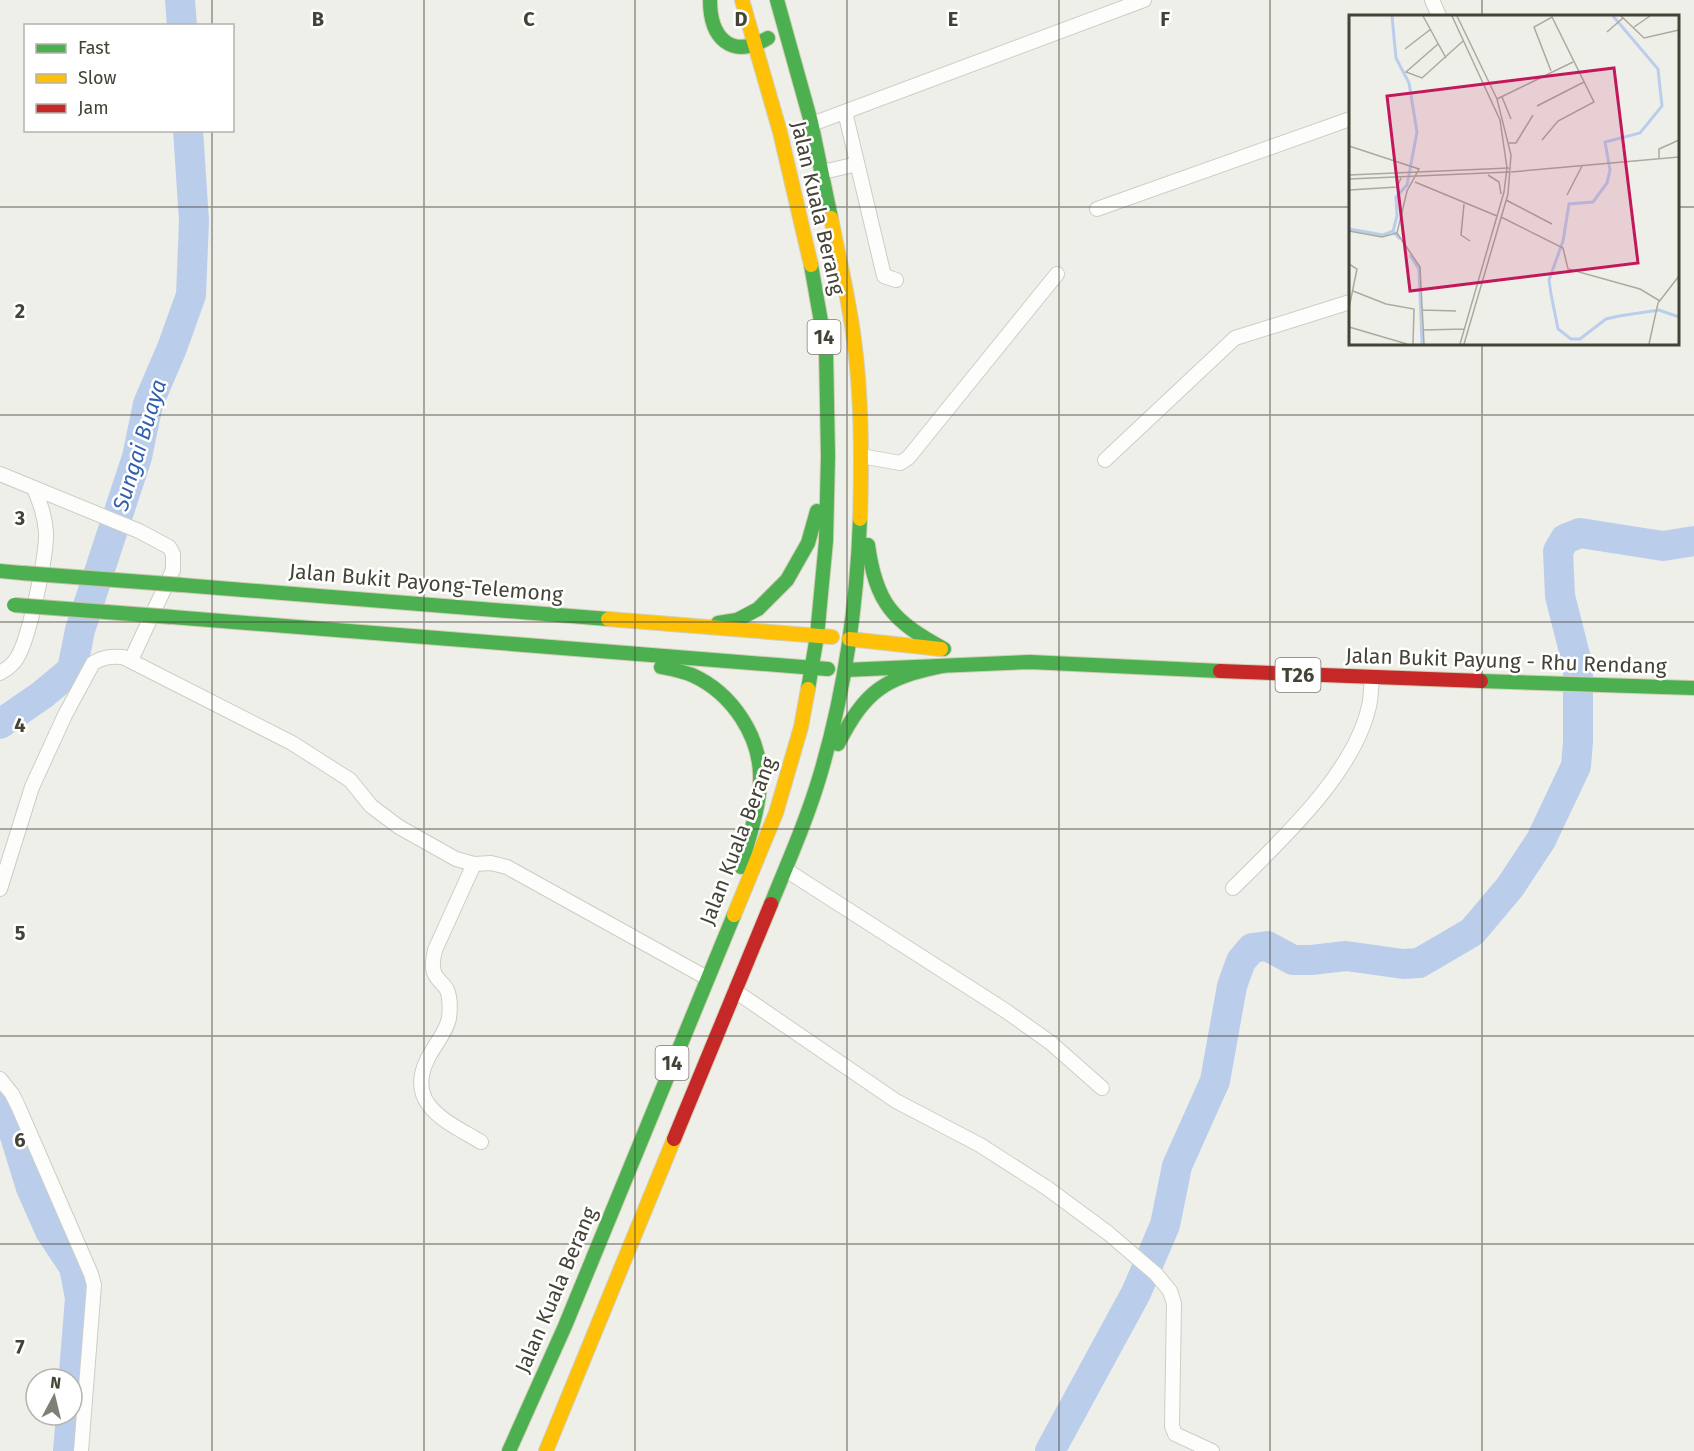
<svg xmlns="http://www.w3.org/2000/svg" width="1694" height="1451" font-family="'Fira Sans',sans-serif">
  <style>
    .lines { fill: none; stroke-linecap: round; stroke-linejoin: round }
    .river { stroke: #baceec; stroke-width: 30 }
    .street-casing { stroke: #cdcdc7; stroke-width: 16 }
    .fast-casing { stroke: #d1cfb7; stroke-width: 16 }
    .slow-casing { stroke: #d1cfb7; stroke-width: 16 }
    .jam-casing { stroke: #d1cfb7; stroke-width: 16 }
    .street { stroke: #fdfdfc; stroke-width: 14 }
    .fast { stroke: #4caf50; stroke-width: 14 }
    .slow { stroke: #ffc107; stroke-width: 14 }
    .jam { stroke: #c62828; stroke-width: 14 }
    .fast-bridge-casing { stroke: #c6c1a5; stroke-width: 16; stroke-linecap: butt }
    .fast-bridge { stroke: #4caf50; stroke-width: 14 }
    .grid { fill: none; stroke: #454236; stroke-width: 1.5; stroke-opacity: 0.55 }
    .labels { text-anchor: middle; stroke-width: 5; stroke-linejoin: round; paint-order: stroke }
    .shield { fill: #fff; stroke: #7d7b72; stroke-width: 1.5 }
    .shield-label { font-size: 20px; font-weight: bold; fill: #454236 }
    .street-label { font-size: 21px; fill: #454236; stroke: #fff }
    .water-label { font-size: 22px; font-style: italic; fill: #3360ad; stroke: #fff }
    .inset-river { fill: none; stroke: #baceec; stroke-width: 3 }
    .inset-road { fill: none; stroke: #abaaa1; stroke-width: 1.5 }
    .view { fill: #c2185b; fill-opacity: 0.15; stroke: #c2185b; stroke-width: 3 }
    .inset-edge { fill: none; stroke: #454236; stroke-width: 3 }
    .grid-label { font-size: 20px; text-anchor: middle; font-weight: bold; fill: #454236; stroke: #fff; stroke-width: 5; stroke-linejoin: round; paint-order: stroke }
  </style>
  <rect width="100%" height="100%" fill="#efefe9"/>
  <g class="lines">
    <!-- river -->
    <g class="river">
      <polyline points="180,0 182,26"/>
      <polyline points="0,724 42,695 72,670 80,630 137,457 148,404 172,348 191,295 194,221 188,130"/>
      <polyline points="0,1099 14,1133 31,1188 50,1231 74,1267 80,1298 72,1397"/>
      <polyline points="68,1451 71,1415"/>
      <polyline points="1050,1451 1136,1293 1165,1225 1177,1166 1215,1081 1232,986 1241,961 1252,948 1267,946 1293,960 1311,960 1346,956 1403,964 1419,963 1472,932 1510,887 1541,840 1576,766 1578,742 1578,667 1560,596 1558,551 1565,539 1580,533 1663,546 1694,541"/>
    </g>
    <defs>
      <g id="street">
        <polyline points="1432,0 1439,16"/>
        <polyline points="845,112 884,276 896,280"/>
        <polyline points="812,124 1144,0"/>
        <polyline points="823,172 857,164"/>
        <polyline points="1097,209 1350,119"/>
        <polyline points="861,456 900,463 908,458 1057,274"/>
        <polyline points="1105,460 1235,338 1350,302"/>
        <polyline points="0,474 139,531 169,547 173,554 173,570 131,660"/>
        <path d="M0 673C7 669 13 665 17 658 29 639 47 555 46 532 45 516 40 503 34 488"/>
        <path d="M474 864 435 950C434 957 431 964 434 972 436 979 444 984 447 990 450 997 450 1010 449 1018 447 1031 434 1046 428 1058 404 1105 448 1122 481 1142"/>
        <polyline points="786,870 1006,1011 1051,1043 1102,1088"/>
        <path d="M1233 888C1281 840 1358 770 1370 701 1371 694 1371 686 1372 678"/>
        <path d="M0 889 32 787 65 715 93 663C103 657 111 656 123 657L292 743 350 780 371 806 399 827 456 859 474 864 491 863 507 867 707 978"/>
        <polyline points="735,991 896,1101 980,1145 1047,1188 1108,1233 1156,1274 1170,1291 1174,1303 1172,1426 1175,1434 1212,1451"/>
        <polyline points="0,1079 12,1094 18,1106 91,1274 94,1285 81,1451"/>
      </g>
      <g id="fast">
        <path d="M710 0C710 38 731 60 768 38"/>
        <polyline points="777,0 811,122 831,218"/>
        <path d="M868 545C876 604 893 621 944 649"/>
        <polyline points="0,571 22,573"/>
        <polyline points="182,585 608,619"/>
        <polyline points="172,617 828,669"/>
        <polyline points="718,623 737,620 758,609 787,580 808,543 817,511"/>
        <path d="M661 667C671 669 682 671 692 675 732 693 762 737 760 782 759 811 748 839 741 867"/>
        <polyline points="845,670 1030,662 1220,671"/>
        <polyline points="1481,681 1694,688"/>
        <polyline points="808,689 817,636 826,541 828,456 826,350 811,265"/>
        <path d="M838 744C866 690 884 678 943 666"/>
        <path d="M771 904C789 860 808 817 821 772 845 690 857 604 860 519"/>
        <polyline points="509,1451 565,1326 734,915"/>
      </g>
      <g id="slow">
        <polyline points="742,0 780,132 811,265"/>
        <path d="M831 218C839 259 849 299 854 340 862 399 862 460 860 519"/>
        <polyline points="608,619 832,637"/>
        <polyline points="849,639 941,649"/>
        <polyline points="734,915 776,813 801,727 808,689"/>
        <polyline points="546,1451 674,1139"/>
      </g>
      <g id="jam">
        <polyline points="1220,671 1481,681"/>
        <polyline points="674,1139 771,904"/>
      </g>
    </defs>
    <!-- street casing -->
    <use href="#street" class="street-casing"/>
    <!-- fast casing -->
    <use href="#fast" class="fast-casing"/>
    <!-- slow casing -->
    <use href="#slow" class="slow-casing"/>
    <!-- jam casing -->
    <use href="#jam" class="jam-casing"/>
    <!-- street -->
    <use href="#street" class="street"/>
    <!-- fast -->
    <use href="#fast" class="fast"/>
    <!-- slow -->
    <use href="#slow" class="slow"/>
    <!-- jam -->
    <use href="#jam" class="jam"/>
    <defs>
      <g id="fast-bridge">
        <polyline points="22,573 182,585"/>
        <polyline points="14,605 172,617"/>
      </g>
    </defs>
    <!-- fast-bridge casing -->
    <use href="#fast-bridge" class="fast-bridge-casing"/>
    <!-- fast-bridge -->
    <use href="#fast-bridge" class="fast-bridge"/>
  </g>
  <!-- grid -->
  <path class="grid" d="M212 0V26M424 0V1451M635 0V1451M847 0V1451M1059 0V1451M1270 0V1451M1482 0V16M212 130V1451M0 207H1350M1678 207H1694M1482 344V1451M0 415H1694M0 622H1694M0 829H1694M0 1036H1694M0 1244H1694"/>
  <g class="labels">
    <!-- shield labels -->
    <g class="shield">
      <rect x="807.5" y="320" width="33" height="34" rx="4.5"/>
      <rect x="1275.5" y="658" width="45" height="34" rx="4.5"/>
      <rect x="655.5" y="1046" width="33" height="34" rx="4.5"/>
    </g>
    <g class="shield-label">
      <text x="824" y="344">14</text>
      <text x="1298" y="682">T26</text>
      <text x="672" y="1070">14</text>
    </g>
    <!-- street labels -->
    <g class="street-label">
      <text transform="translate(818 208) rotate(77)" y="7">Jalan Kuala Berang</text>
      <text transform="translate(426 583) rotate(5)" y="7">Jalan Bukit Payong-Telemong</text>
      <text transform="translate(1506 661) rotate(2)" y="7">Jalan Bukit Payung - Rhu Rendang</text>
      <text transform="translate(738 841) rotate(-69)" y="7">Jalan Kuala Berang</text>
      <text transform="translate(556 1290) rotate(-67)" y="7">Jalan Kuala Berang</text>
    </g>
    <!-- water labels -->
    <g class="water-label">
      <text transform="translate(139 445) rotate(-73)" y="8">Sungai Buaya</text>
    </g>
  </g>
  <!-- overview -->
  <g transform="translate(1349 15)">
    <rect width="330" height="330" fill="#efefe9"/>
    <path class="inset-river" d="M43 1 47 43 60 68 68 117 58 170 47 182 48 201 44 216 51 224M264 1 309 54 313 91 291 118 256 127 261 155 258 168 244 187 220 189 214 226 200 265 202 279 209 314 222 324H231L257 304 270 301 310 295 330 302M0 214 34 220 44 216M61 240 70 254 73 329"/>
    <path class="inset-road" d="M74 1 97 43M103 1 151 105 158 153 155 177 111 329M108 1 148 84 162 140 159 179 115 329M272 1 295 23 330 15M285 12 301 1M258 17 274 3M89 29 57 57 73 63 114 26M56 34 82 14M153 82 162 104M148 84 224 47M188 91 235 67M193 125 209 106 245 87 203 2 185 12 202 56M160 128H167L184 100M0 131 70 154 58 176 48 218 33 222 0 216M310 143V134L330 125M162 157 330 142M0 160 160 153M139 160 150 167 152 179M0 164 160 157M66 167 148 201M0 175 48 172 52 163M218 180 233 151M157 185 203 209M115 189 112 220 121 226M152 202 214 233 219 254 291 274 311 286M48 218 71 252 75 329M0 249 8 254 0 293M4 276 37 289 65 294 64 329M73 295 107 296M0 312 58 329M74 315 115 314M300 329 309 288 330 261"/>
    <path class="view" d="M265 53 289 248 61 276 38 81Z"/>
    <rect width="330" height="330" class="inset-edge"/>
  </g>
  <g class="grid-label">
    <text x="318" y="26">B</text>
    <text x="529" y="26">C</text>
    <text x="741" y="26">D</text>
    <text x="953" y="26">E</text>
    <text x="1165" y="26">F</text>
    <text x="20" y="318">2</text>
    <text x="20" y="525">3</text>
    <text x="20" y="732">4</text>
    <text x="20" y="940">5</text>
    <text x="20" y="1147">6</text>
    <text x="20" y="1354">7</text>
  </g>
  <!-- legend -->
  <rect x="24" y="24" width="210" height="108" fill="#ffffff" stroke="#b5b3af" stroke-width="1.5"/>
  <rect x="36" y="44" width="30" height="9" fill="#4caf50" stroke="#b5b3af" stroke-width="1.5"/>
  <text x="78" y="54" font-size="18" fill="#454236">Fast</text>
  <rect x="36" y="74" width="30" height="9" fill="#ffc107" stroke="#b5b3af" stroke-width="1.5"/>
  <text x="78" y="84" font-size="18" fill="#454236">Slow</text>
  <rect x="36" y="104" width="30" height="9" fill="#c62828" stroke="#b5b3af" stroke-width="1.5"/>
  <text x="78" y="114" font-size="18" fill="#454236">Jam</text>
  <!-- north arrow -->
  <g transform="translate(54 1397) rotate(7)"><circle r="28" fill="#ffffff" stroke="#b5b3af" stroke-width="1.5"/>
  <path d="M0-4.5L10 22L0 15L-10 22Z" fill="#807f75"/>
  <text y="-9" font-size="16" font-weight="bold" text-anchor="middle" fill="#454236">N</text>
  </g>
</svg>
